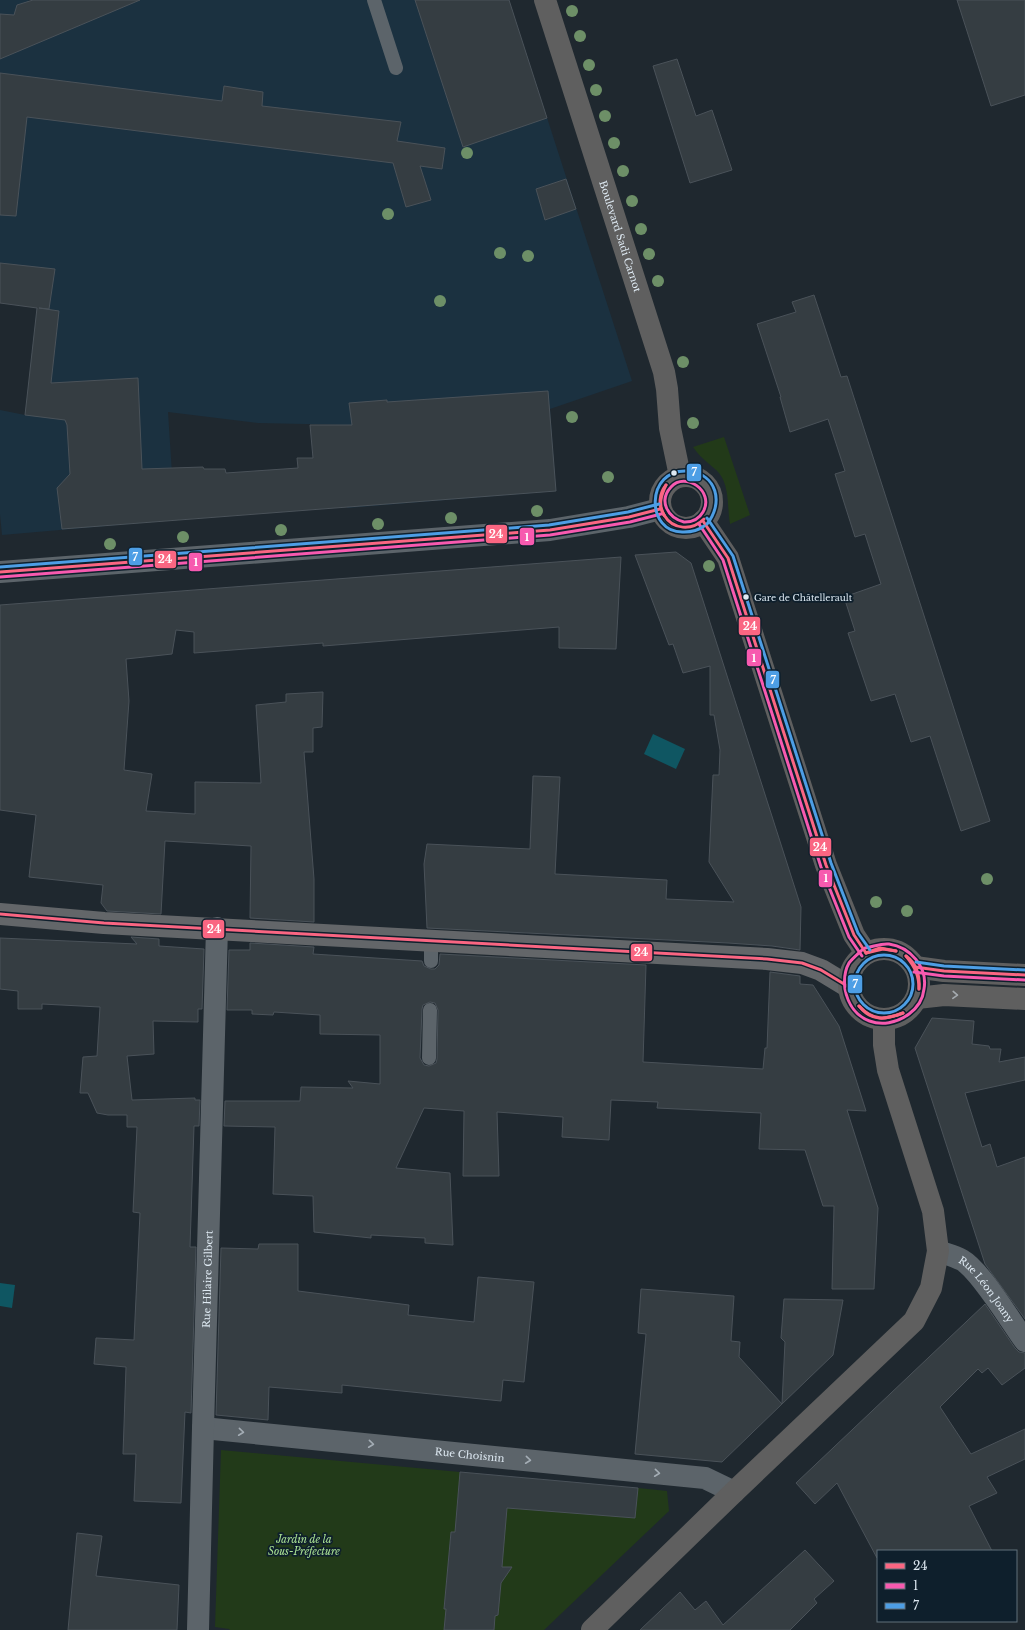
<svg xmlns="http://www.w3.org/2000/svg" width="1025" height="1630" font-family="'Libre Baskerville',serif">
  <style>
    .built { fill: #1b3140 }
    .green { fill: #223a19 }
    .water { fill: #0f5662 }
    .building { fill: #353d42; stroke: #4a5259; fill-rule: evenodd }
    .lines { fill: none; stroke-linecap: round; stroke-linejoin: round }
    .service { stroke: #5c646a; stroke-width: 14 }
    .minor { stroke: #5c646a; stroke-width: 22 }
    .tertiary { stroke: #5c646a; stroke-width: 22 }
    .secondary { stroke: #636669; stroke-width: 22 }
    .primary { stroke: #5f5f5f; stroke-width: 22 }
    .bus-1-casing { stroke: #0e1f2c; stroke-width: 6 }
    .bus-2-casing { stroke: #0e1f2c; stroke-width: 6 }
    .bus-3-casing { stroke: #0e1f2c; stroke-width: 6 }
    .bus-1 { stroke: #fa6682; stroke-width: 3 }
    .bus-2 { stroke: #f75aaf; stroke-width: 3 }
    .bus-3 { stroke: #4d9ee5; stroke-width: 3 }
    .tree { fill: #6d8f67 }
    .oneway { stroke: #a5abb0 }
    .oneway2 { stroke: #a4adb5 }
    .bus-dot { fill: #dee9f2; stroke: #0e1f2c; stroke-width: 1.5 }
    .labels { text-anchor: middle; stroke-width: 3.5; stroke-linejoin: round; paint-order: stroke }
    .bus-label { font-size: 9px; fill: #dee9f2; stroke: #0e1f2c; text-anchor: start }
    .street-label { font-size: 10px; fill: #dee9f2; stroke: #0e1f2c }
    .park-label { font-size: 10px; font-style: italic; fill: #ace394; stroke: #0e1f2c }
    .line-badge { stroke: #0e1f2c; stroke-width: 1.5 }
    .badge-label { font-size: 11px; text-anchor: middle; font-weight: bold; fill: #fff }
  </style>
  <rect width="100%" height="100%" fill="#1f282f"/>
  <!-- built -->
  <polygon class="built" points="0,0 28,0 29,1 33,0 509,0 632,381 550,409 556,491 347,508 352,425 258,423 168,412 175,520 2,535 0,514 0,410 25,415 37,307 0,303"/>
  <!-- green -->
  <g class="green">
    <path d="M724 437 750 515 730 524C727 507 730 487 719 473 716 469 711 466 708 463 702 458 697 453 693 447Z"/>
    <polygon points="221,1450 460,1472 455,1532 451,1532 444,1609 446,1609 444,1630 230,1630 229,1629 215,1627"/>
    <polygon points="638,1488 667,1491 669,1511 544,1630 494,1630 495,1616 498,1615 501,1583 503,1580 504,1568 502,1567 506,1507 635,1518"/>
  </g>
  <!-- water -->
  <g class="water">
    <polygon points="653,734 685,749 676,769 644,754"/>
    <polygon points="0,1283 15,1285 12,1308 0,1306"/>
  </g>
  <!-- building -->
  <g class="building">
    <polygon points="33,0 140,0 0,59 0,14 14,15 17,5"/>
    <polygon points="415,0 509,0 547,118 463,147"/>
    <polygon points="957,0 1025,0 1025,95 991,106"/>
    <polygon points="677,59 696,116 712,110 732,170 690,183 653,66"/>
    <polygon points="0,73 222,101 224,86 263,92 262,106 401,122 397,141 445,148 442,169 420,166 431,200 406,207 393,163 27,117 16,216 0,215"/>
    <polygon points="566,179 576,209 545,220 536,189"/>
    <polygon points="0,263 55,269 49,309 39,308 59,311 51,383 138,378 142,469 203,467 204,469 225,469 226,473 298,468 297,458 313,458 310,425 352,425 349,403 387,400 387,402 548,391 556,491 62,529 57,488 70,474 67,425 65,420 25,415 37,308 0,303"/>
    <polygon points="814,295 841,377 847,376 990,821 961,831 930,736 911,742 895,694 871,701 848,633 855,631 844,597 881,584 865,534 855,537 835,474 845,471 828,419 790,432 780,397 781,397 757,324 796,312 792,302"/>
    <polygon points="676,552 691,563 801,907 800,950 772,946 728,943 427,928 424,864 427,844 530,849 533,776 560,777 555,874 667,880 666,899 734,902 709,862 713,775 719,775 720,750 714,715 710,715 710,666 683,673 673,644 669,645 635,555"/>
    <polygon points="621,557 616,649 559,648 559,627 323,646 323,643 194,653 194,632 176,630 172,654 126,659 129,701 124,770 152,774 146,811 195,814 195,782 261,783 256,705 286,702 286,694 323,692 322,727 313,728 313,752 304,752 314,879 314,922 250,918 251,846 165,841 161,914 107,911 101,903 103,885 29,877 36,815 0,810 0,605"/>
    <polygon points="131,937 159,939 159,946 204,949 202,1009 198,1009 198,1022 153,1021 154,1054 127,1056 132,1100 195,1098 195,1100 200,1100 199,1126 194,1126 190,1247 196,1247 191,1413 185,1412 181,1503 134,1501 136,1454 123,1454 126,1367 94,1364 96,1338 134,1340 140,1213 133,1212 137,1127 127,1127 127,1115 108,1115 97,1113 88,1093 80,1093 83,1057 97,1056 100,1007 42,1004 42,1009 18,1009 18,991 0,989 0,938 137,944"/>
    <path d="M250 943 314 947 313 954 422 961 424 966 431 969H435L439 965 440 954 646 965 643 1062 763 1069 765 1048H767L770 972 800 976V984L813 985 839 1026 866 1111 847 1110 878 1208 874 1289H832L834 1206H823L805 1150 759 1149 761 1113 657 1108 658 1102 611 1100 609 1140 562 1137 563 1117 497 1112 499 1176H463L464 1111 424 1108 396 1168 450 1173 453 1245 425 1243V1238L371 1235V1238L314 1232 313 1196 273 1194 275 1127 224 1126 225 1101H300L301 1087 353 1088 348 1081 380 1084V1035L320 1034V1015L274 1012 273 1015 252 1014V1010H227L229 950H250ZM430 1002 435 1003 438 1010 437 1059 436 1063 429 1066 424 1065 420 1058 422 1009 423 1005Z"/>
    <polygon points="932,1018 974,1021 972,1044 989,1046 990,1049 1001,1049 999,1062 1025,1057 1025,1080 965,1093 982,1147 990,1144 997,1167 1025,1157 1025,1319 985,1264 915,1048"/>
    <polygon points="259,1244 298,1244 298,1291 409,1305 408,1315 474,1322 478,1277 534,1282 524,1382 503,1380 501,1401 342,1385 342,1393 269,1387 268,1420 216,1415 221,1248 258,1249"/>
    <polygon points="641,1289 734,1296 731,1341 740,1342 739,1357 782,1404 722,1462 635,1454 646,1334 638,1333"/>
    <polygon points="784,1299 843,1300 833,1355 782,1404 785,1342 781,1338"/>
    <polygon points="985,1304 1015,1348 1019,1352 1025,1353 1025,1368 1002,1385 988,1368 982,1373 978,1369 940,1407 971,1454 1025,1429 1025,1459 987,1477 997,1493 969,1506 992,1551 878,1551 878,1557 877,1558 837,1483 815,1504 796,1483"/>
    <polygon points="460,1472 638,1488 635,1518 507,1508 502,1567 512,1567 501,1583 498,1615 495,1616 494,1630 444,1630 446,1609 444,1609 451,1532 455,1532"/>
    <polygon points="77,1533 102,1536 96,1576 179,1585 177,1630 68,1630"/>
    <polygon points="805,1550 834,1581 814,1599 817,1603 790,1630 640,1630 680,1592 695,1610 706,1601 723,1625"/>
  </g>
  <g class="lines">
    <!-- service -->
    <g class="service">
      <polyline points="374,0 396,68"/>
      <polyline points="431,961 431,941"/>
      <polyline points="429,1058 430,1010"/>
    </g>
    <!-- minor -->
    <g class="minor">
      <path id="s1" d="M938 1251C946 1254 954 1256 962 1260 980 1270 1011 1322 1025 1341"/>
      <path id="s2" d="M203 1428 705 1478 734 1492"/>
      <path id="s3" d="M198 1630 203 1428 217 928"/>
    </g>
    <!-- tertiary -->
    <polyline class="tertiary" points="0,572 550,530 629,517 660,509"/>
    <!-- secondary -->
    <polyline class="secondary" points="0,914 104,923 767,959 802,963 821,970 849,987"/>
    <!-- primary -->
    <g class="primary">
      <path id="s4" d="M545 0 664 372 667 389 670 428 680 476"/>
      <circle cx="686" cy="502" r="26"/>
      <polyline points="703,521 728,558 826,865 854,935 866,953"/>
      <circle cx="884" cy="984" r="35"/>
      <polyline points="915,967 944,971 1025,975"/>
      <polyline points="917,998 944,995 1025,999"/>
      <polyline points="592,1630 734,1492 914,1321 931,1288 938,1251 933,1211 888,1070 884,1045 884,1019"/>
    </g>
    <defs>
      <g id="bus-1">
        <path d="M664 515C673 530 692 531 704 519"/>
        <path d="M664 515C658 505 659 494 666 485"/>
        <path d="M664 515C658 504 661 496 666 485"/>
        <polyline points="703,521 728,558 826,865 854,935 866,953"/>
        <polyline points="0,572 550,530 629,517 660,509"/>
        <polyline points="0,914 104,923 767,959 802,963 821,970 849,987"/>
        <polyline points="866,953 880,948 896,951"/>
        <polyline points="866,953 883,949 896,951"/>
        <path d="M906 956C917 964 920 977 919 989"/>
        <path d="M906 956C915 967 919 975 919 989"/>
        <polyline points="915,967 944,971 1025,975"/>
        <path d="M859 1006C873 1021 885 1020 903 1013"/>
        <path d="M859 1006C872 1022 885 1020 903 1013"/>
      </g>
      <g id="bus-2">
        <path d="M684 522C668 518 658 501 671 487 685 471 715 491 703 512 699 519 693 522 685 522"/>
        <polyline points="699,524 723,560 821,867 849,937 862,956"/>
        <polyline points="0,577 550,535 630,522 661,514"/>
        <path d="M862 950C858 954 853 958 849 963 845 970 844 981 845 989 851 1022 883 1033 909 1014 917 1008 923 999 924 989 928 967 910 947 889 944 881 943 873 947 865 948"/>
        <polyline points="914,972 944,976 1025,980"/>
      </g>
      <g id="bus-3">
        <polyline points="707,518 733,556 831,863 858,933 870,950"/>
        <path d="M704 526C699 530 691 532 684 532 645 534 645 468 688 471 717 474 724 503 707 524"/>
        <polyline points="0,567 549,525 628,512 659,504"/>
        <circle cx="884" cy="984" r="29"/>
        <polyline points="916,962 944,966 1025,970"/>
      </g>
    </defs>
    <!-- bus-1 casing -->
    <use href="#bus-1" class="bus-1-casing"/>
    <!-- bus-2 casing -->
    <use href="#bus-2" class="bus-2-casing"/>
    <!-- bus-3 casing -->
    <use href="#bus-3" class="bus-3-casing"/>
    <!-- bus-1 -->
    <use href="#bus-1" class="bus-1"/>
    <!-- bus-2 -->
    <use href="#bus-2" class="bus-2"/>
    <!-- bus-3 -->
    <use href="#bus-3" class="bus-3"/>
  </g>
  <!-- trees -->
  <g class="tree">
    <circle cx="572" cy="11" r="6"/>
    <circle cx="580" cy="36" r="6"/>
    <circle cx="589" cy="65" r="6"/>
    <circle cx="596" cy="90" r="6"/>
    <circle cx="605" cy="116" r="6"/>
    <circle cx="614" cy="143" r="6"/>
    <circle cx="467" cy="153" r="6"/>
    <circle cx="623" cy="171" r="6"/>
    <circle cx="632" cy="201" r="6"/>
    <circle cx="388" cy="214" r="6"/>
    <circle cx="641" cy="229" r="6"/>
    <circle cx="500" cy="253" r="6"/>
    <circle cx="649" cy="254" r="6"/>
    <circle cx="528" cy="256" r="6"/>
    <circle cx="658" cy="281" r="6"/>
    <circle cx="440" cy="301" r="6"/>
    <circle cx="683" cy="362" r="6"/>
    <circle cx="572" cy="417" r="6"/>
    <circle cx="693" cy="423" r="6"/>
    <circle cx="608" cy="477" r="6"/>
    <circle cx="537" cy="511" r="6"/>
    <circle cx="451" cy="518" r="6"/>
    <circle cx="378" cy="524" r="6"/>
    <circle cx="281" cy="530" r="6"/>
    <circle cx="183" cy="537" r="6"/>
    <circle cx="110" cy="544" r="6"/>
    <circle cx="709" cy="566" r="6"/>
    <circle cx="987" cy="879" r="6"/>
    <circle cx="876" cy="902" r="6"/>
    <circle cx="907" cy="911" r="6"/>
  </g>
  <!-- one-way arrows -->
  <defs><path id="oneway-chevron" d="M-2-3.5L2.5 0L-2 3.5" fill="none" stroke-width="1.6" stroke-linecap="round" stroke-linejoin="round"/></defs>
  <use class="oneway" href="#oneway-chevron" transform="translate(955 995) rotate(3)"/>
  <g class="oneway2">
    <use href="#oneway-chevron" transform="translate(241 1432) rotate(6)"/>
    <use href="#oneway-chevron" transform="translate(371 1444) rotate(6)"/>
    <use href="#oneway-chevron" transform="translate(528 1460) rotate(6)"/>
    <use href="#oneway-chevron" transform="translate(657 1473) rotate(6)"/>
  </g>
  <!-- markers -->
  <g class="bus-dot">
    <circle cx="674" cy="473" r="3.5"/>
    <circle cx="746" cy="597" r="3.5"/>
  </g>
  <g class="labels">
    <!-- bus labels -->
    <g class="bus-label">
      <text x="754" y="601">Gare de Châtellerault</text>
    </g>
    <!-- street labels -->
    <g class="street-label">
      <text dy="4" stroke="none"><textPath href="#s4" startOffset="248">Boulevard Sadi Carnot</textPath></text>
      <text dy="4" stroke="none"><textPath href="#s3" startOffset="351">Rue Hilaire Gilbert</textPath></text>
      <text dy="4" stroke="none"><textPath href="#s1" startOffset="64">Rue Léon Joany</textPath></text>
      <text dy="4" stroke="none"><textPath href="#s2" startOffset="268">Rue Choisnin</textPath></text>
    </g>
    <!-- park labels -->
    <g class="park-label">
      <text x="304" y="1543">Jardin de la<tspan x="304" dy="12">Sous-Préfecture</tspan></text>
    </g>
  </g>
  <g class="line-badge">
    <rect x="686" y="463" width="16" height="19" rx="4" fill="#4d9ee5"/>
    <rect x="485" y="524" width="23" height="20" rx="4" fill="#fa6682"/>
    <rect x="519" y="527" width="16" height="19" rx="4" fill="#f75aaf"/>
    <rect x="128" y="547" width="15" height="19" rx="4" fill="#4d9ee5"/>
    <rect x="154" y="550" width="23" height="19" rx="4" fill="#fa6682"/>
    <rect x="188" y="552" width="15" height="20" rx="4" fill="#f75aaf"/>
    <rect x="738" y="616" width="23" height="20" rx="4" fill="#fa6682"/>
    <rect x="746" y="648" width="16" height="19" rx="4" fill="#f75aaf"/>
    <rect x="765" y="670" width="15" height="19" rx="4" fill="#4d9ee5"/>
    <rect x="809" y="837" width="23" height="20" rx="4" fill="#fa6682"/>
    <rect x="818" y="869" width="15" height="19" rx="4" fill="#f75aaf"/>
    <rect x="202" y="919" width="23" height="20" rx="4" fill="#fa6682"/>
    <rect x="630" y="943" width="23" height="19" rx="4" fill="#fa6682"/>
    <rect x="847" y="974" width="16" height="20" rx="4" fill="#4d9ee5"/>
  </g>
  <g class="badge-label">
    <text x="694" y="476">7</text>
    <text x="496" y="538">24</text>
    <text x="527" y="541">1</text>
    <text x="135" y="561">7</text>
    <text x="165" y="563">24</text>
    <text x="196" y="566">1</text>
    <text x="750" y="630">24</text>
    <text x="754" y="662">1</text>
    <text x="773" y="684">7</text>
    <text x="820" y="851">24</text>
    <text x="826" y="882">1</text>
    <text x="214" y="933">24</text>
    <text x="641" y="956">24</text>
    <text x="855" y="988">7</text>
  </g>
  <!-- legend -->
  <rect x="877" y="1550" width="140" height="72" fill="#0e1f2c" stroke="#61707b"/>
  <rect x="885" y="1563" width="20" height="6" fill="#fa6682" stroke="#61707b"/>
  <text x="913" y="1570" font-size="12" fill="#dee9f2">24</text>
  <rect x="885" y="1583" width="20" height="6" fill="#f75aaf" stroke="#61707b"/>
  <text x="913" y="1590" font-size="12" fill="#dee9f2">1</text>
  <rect x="885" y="1603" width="20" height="6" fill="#4d9ee5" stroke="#61707b"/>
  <text x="913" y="1610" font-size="12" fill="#dee9f2">7</text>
</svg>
